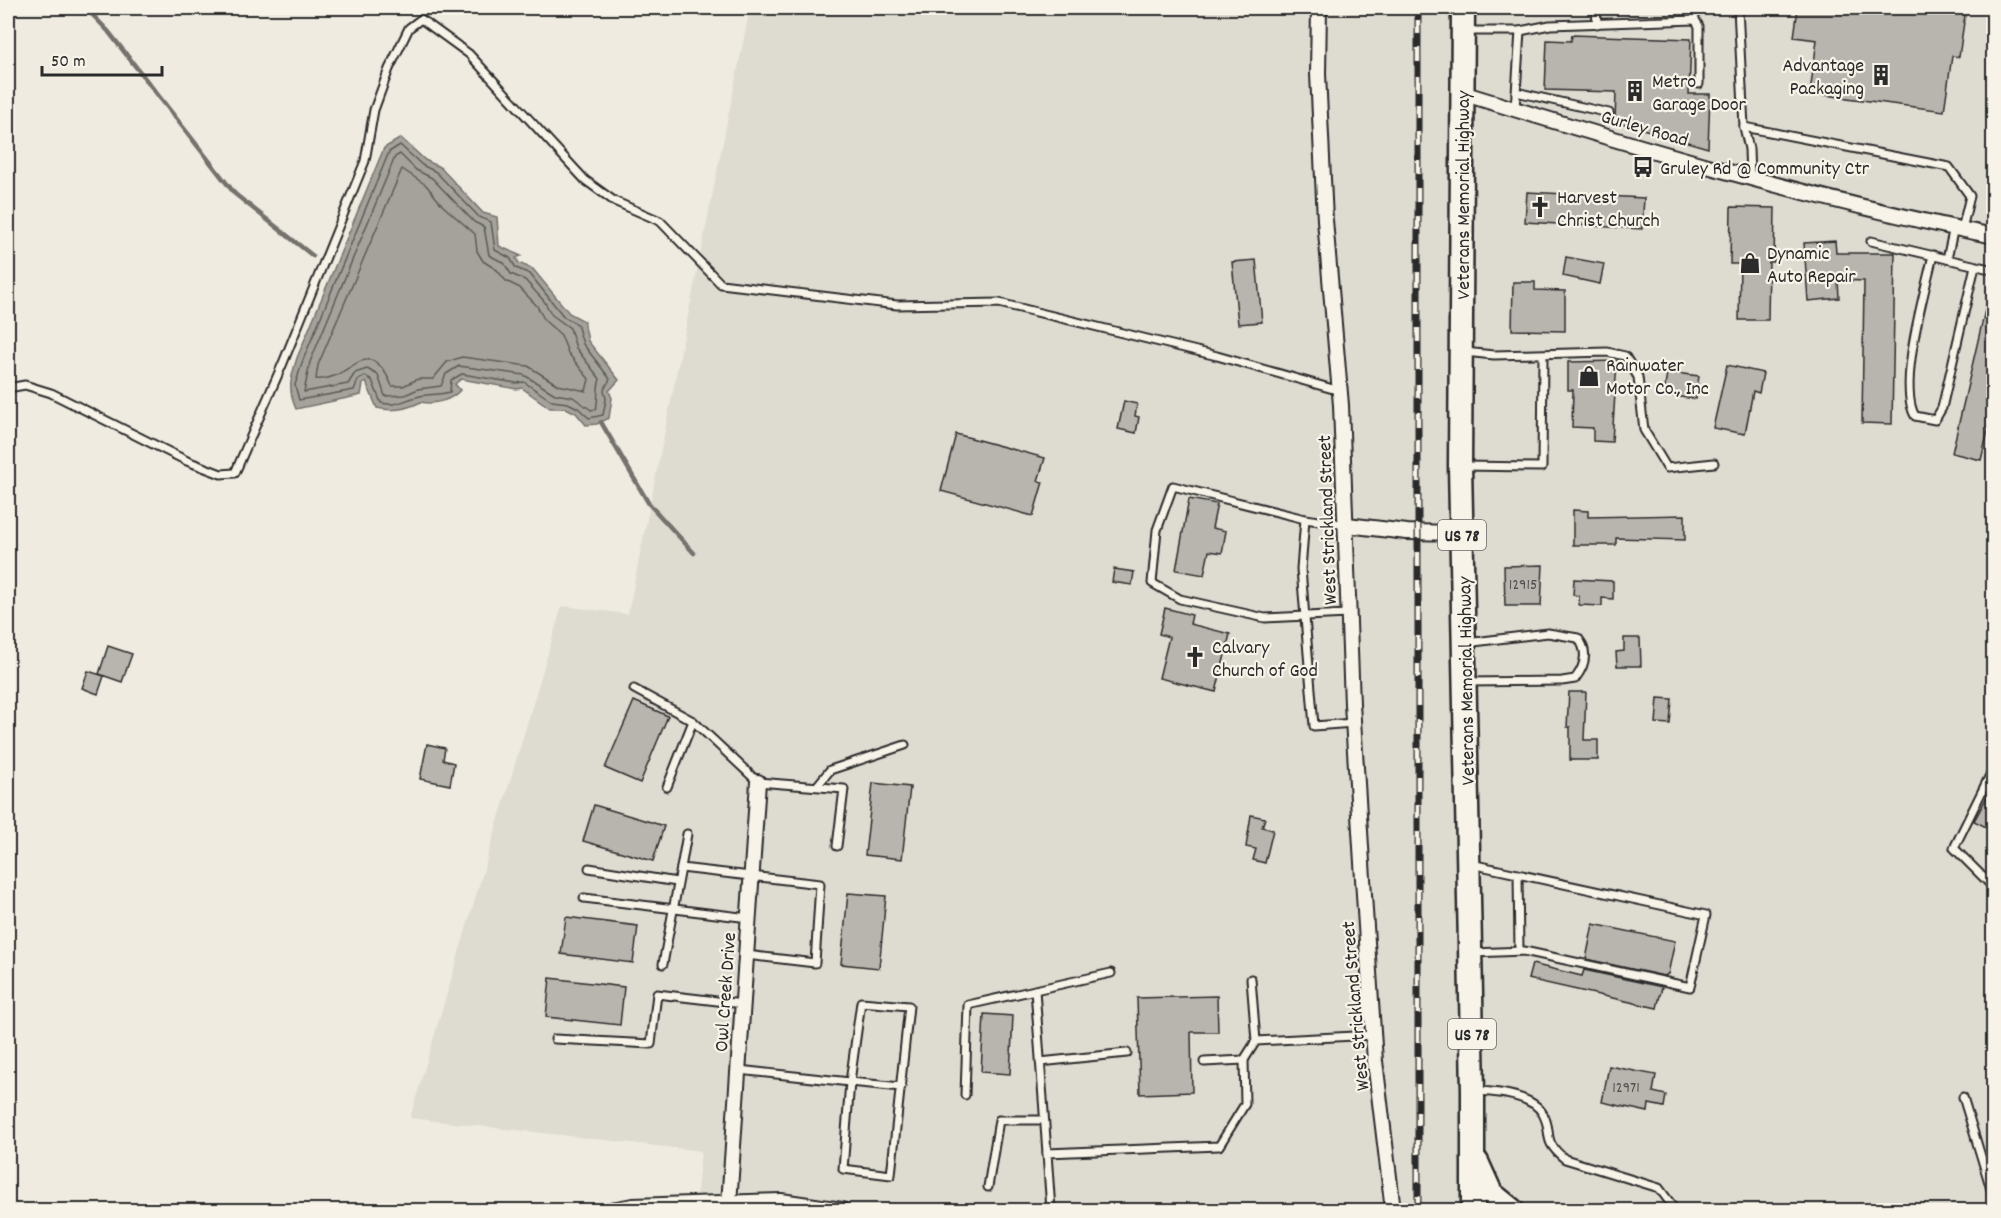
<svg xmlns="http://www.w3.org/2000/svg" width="2001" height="1218" font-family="Dekko,sans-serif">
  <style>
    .built { fill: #dedbd1 }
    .water { fill: #a4a29a; stroke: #74726e; stroke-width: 1.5 }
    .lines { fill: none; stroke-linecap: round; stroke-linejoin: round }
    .shore { stroke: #5b5b57; stroke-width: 1.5 }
    .stream { stroke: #74726e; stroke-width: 4.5 }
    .building { fill: #b8b5ae; stroke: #2b2b2b; stroke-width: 1.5 }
    .service-casing { stroke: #2b2b2b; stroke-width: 11 }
    .minor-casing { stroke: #2b2b2b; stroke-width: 18 }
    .primary-casing { stroke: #2b2b2b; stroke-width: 27 }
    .service { stroke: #f7f3e8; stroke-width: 7 }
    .minor { stroke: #f7f3e8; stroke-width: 14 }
    .primary { stroke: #f7f3e8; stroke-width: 22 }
    .rail-casing { stroke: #2b2b2b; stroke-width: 7 }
    .rail { stroke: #f7f3e8; stroke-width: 4.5; stroke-dasharray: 14; stroke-linecap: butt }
    .labels { text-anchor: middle; stroke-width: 4.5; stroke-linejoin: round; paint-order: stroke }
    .number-label { font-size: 16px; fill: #4e4e4c }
    .shield { fill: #f7f3e8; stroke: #686764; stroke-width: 1.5 }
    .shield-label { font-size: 18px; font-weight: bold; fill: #2b2b2b }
    .poi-label { font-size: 20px; fill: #2b2b2b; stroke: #f7f3e8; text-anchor: start }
    .street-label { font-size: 20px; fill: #2b2b2b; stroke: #f7f3e8 }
  </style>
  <rect width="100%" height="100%" fill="#efebe0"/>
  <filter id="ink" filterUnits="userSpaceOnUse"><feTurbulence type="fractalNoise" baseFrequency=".0167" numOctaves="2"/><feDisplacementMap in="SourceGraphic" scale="12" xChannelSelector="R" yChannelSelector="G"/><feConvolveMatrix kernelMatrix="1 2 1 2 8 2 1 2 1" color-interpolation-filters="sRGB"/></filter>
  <g filter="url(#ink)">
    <!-- built -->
    <polygon class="built" points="750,8 1993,8 1993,1210 695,1210 701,1151 410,1118 562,606 628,614"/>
    <!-- water -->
    <path class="water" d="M401 138 425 160 440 167 483 213 497 217 499 246 521 256 516 258 519 263 533 269 569 313 584 321 588 341 619 380 609 391 612 398 609 418 597 424 586 425 576 413 566 408H550L522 388 517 389 461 379 455 384 460 390C452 400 435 405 421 402 407 409 393 412 377 408L366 382 363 384 361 395 296 409C287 389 291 377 297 358L384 148Z"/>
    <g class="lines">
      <!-- shore -->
      <g class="shore">
        <path d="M400 145 422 165 436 172 479 217 491 222 495 250 510 258 516 268 530 274 564 317 577 324 583 344 610 379 604 390 606 399 603 415 589 418 578 408 568 403 552 401 524 382 516 383 462 374 451 380 450 392C439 395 429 394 420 396 405 399 398 407 381 403L372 380 365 376 358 380 354 390 299 400 295 385 303 360 389 152Z"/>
        <path d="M400 154 416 170 432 178 474 222 484 227 489 255 504 263 511 274 525 280 544 301 552 315 570 328 576 348 600 379C596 390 599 399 596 409L591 410 573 397 555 394 524 375 459 366 446 374 441 386 418 389 405 395 385 396 378 375 367 369 355 373 348 384 304 392 310 362 395 157Z"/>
        <path d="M402 169 426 185 443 206 475 234 477 251 483 261 497 270 506 281 520 288 537 306 545 321 561 335 568 353 589 379 586 391 558 385 528 366 462 357 447 362 433 379H418L403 386H392C368 329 350 383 316 379L318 365Z"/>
      </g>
      <!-- stream -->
      <g class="stream">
        <polyline points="86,8 108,31 235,194 313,256"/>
        <polyline points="601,422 649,504 694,553"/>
      </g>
    </g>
    <!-- building -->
    <g class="building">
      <polygon points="1798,8 1966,8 1959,57 1952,56 1944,111 1810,93 1817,40 1794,37"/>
      <polygon points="1572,35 1691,39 1689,94 1710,94 1708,148 1615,121 1616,92 1545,90 1547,40 1571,41"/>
      <polygon points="1527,192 1644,198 1642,229 1525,222"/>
      <polygon points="1731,207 1775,208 1774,262 1769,262 1768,320 1739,320 1740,264 1730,264"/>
      <polygon points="1835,241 1836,253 1895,253 1892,424 1862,423 1864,281 1838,280 1839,298 1808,301 1804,243"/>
      <polygon points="1566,257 1604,264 1600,284 1563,276"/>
      <polygon points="1256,260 1262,322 1238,324 1232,262"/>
      <polygon points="1513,282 1535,282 1535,290 1565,291 1565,331 1512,330"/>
      <polygon points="1988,297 1994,298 1994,406 1981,460 1952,453"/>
      <polygon points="1617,361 1612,442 1593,441 1593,428 1572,427 1573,390 1568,390 1568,362"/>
      <polygon points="1727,365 1763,373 1759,393 1753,391 1745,434 1713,428"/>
      <polygon points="1667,372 1699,376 1696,399 1664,395"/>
      <polygon points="1124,401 1137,404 1135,416 1139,417 1136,433 1118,429"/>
      <polygon points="956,434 1045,458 1038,481 1043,482 1033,516 941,491"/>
      <polygon points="1189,499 1217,504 1212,528 1226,531 1222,553 1209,551 1204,575 1176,570"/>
      <polygon points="1573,510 1588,511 1588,517 1685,515 1685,540 1616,538 1616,545 1573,545"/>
      <polygon points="1543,565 1541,606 1505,606 1504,566"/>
      <polygon points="1114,569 1134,572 1132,585 1112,582"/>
      <polygon points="1574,579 1613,581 1613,599 1602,598 1602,606 1579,605 1579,596 1573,595"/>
      <polygon points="1165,608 1192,615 1190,624 1230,634 1216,692 1159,678 1169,637 1159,634"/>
      <polygon points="1624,638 1640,638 1641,666 1617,666 1616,652 1624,651"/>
      <polygon points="108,646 132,654 122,682 99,674"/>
      <polygon points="88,671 104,676 98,694 82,688"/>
      <polygon points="1569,692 1586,692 1584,740 1598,740 1598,760 1570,760 1570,727 1567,727"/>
      <polygon points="1658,698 1672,699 1670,724 1656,723"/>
      <polygon points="634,701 668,716 640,783 605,768"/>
      <polygon points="427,744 445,748 443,760 454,763 450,785 420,779"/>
      <polygon points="873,783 910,787 902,859 865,855"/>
      <polygon points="1994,784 1994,831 1974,821"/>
      <polygon points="594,805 664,826 653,861 583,841"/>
      <polygon points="1251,815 1265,818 1262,827 1273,830 1265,863 1253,860 1256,849 1246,847"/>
      <polygon points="848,893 886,896 879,968 841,964"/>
      <polygon points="566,917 638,926 633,963 561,954"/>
      <polygon points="1593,924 1675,941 1668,974 1664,976 1586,959"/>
      <polygon points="1532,964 1582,976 1584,970 1662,987 1657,1008 1528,979"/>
      <polygon points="550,978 624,987 620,1025 546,1017"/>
      <polygon points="1217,996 1218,1032 1191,1032 1192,1092 1140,1094 1137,998"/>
      <polygon points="984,1014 1013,1016 1010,1074 981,1072"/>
      <polygon points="1609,1066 1656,1075 1653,1092 1666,1095 1664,1107 1649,1104 1648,1112 1602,1102"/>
    </g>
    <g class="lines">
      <defs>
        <g id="service">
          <polyline points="1596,8 1597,24"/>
          <polyline points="1738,8 1744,127"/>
          <polyline points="1695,20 1699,26 1699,84"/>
          <polyline points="1465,31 1520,31 1515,109"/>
          <polyline points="1520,31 1550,25 1695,20 1694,8"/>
          <polyline points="1516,92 1609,113"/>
          <polyline points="1750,177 1749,149 1744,127 1949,167 1970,196 1962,229"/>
          <polyline points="1954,227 1947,259 1994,270"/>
          <polyline points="1871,241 1947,259"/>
          <path d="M1933 255C1925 292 1897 385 1915 416L1935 420 1942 408 1975 266"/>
          <polyline points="1464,352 1494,355 1607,352 1625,356 1638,377 1644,430 1667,468 1714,463"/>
          <polyline points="8,388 25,385 51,393 187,461 221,474 235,473 283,363 365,161 374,110 389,69 409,28 421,19 469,54 585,180 614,201 660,221 721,284 897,305 999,303 1217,356 1340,391"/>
          <polyline points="1462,466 1542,467 1543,355"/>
          <polyline points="1305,519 1301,569 1314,726 1353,723"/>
          <polyline points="1347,525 1305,519 1173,486 1157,530 1152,583 1180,599 1265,618 1348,614"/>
          <path d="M1466 643 1548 633 1578 638C1589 652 1585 666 1575 679L1562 681 1467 682"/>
          <polyline points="634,689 693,721"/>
          <polyline points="1994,767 1954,848 1994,888"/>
          <polyline points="817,786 830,770 905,745"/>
          <polyline points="667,787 693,721 758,782 844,789 837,846"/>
          <polyline points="687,834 681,868 820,884 815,963 746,955"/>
          <polyline points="1471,864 1706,915 1690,987 1524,951 1473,953"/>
          <polyline points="589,868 677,882"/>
          <polyline points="1518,874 1519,951"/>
          <polyline points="584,898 749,918"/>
          <polyline points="663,964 681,868"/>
          <polyline points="1251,979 1256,1041"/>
          <polyline points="1035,990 1111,973"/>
          <polyline points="555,1039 651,1044 657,994 743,1004"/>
          <polyline points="1040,1062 1127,1053"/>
          <polyline points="1204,1062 1244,1060 1256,1041 1374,1035"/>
          <polyline points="739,1070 850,1082 843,1169 891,1175 909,1006 861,1002 850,1082 901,1087"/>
          <path d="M1478 1091C1497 1092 1533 1095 1543 1114 1554 1134 1540 1139 1565 1159L1659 1188 1671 1204 1672 1210"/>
          <polyline points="965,1095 968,1005 1035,990 1047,1153"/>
          <polyline points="1963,1097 1994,1199"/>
          <polyline points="988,1187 999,1120 1044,1120"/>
          <polyline points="1051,1210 1047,1153 1219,1146 1245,1104 1244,1060"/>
        </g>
        <g id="minor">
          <polyline points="1319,8 1318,74 1325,220 1341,405 1352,704 1367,942 1375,1061 1393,1210"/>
          <path d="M1462 93C1637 147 1814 200 1994 236"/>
          <polyline points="1347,525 1407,532 1462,533"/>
          <polyline points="729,1204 758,782"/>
          <polyline points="611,1210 633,1206 781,1201 842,1210"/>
        </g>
        <g id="primary">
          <polyline points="1463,8 1460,466 1473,1091 1473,1210"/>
          <polyline points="1477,1162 1491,1193 1512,1210"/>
        </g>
      </defs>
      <!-- service casing -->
      <use href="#service" class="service-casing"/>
      <!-- minor casing -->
      <use href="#minor" class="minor-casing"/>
      <!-- primary casing -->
      <use href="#primary" class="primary-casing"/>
      <!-- service -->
      <use href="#service" class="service"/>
      <!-- minor -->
      <use href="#minor" class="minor"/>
      <!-- primary -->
      <use href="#primary" class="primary"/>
      <defs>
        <polyline id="rail" points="1418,1210 1418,8"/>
      </defs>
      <!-- rail casing -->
      <use href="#rail" class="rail-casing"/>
      <!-- rail -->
      <use href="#rail" class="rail"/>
    </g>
  </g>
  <!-- icons -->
  <defs>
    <symbol id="building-bare" viewBox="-9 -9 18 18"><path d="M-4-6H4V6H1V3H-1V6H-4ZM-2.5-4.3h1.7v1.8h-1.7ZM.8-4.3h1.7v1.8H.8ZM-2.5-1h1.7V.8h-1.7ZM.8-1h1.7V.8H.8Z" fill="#2b2b2b" stroke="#f7f3e8" stroke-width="2.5" paint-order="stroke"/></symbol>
    <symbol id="bus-bare" viewBox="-9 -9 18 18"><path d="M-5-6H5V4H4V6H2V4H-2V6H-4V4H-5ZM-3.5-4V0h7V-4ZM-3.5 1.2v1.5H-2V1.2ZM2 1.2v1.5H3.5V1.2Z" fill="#2b2b2b" stroke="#f7f3e8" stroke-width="2.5" paint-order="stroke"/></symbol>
    <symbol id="church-bare" viewBox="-9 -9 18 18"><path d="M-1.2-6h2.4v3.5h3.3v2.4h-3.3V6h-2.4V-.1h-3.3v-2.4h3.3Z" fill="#2b2b2b" stroke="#f7f3e8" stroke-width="2.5" paint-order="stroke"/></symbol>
    <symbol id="shop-bare" viewBox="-9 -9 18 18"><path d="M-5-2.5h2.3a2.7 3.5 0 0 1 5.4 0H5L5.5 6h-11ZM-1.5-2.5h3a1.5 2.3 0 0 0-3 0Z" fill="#2b2b2b" stroke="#f7f3e8" stroke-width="2.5" paint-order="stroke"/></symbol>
  </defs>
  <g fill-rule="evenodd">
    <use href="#building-bare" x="1866" y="60" width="30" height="30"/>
    <use href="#building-bare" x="1620" y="76" width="30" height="30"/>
    <use href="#bus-bare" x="1628" y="152" width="30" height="30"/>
    <use href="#church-bare" x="1525" y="192" width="30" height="30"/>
    <use href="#shop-bare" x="1735" y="248" width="30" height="30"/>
    <use href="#shop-bare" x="1574" y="361" width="30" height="30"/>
    <use href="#church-bare" x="1180" y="642" width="30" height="30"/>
  </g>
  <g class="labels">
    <!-- number labels -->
    <g class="number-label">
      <text x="1523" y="589">12915</text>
      <text x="1626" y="1092">12971</text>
    </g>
    <!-- shield labels -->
    <g class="shield">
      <rect x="1438" y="520" width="48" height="30" rx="4.5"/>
      <rect x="1448" y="1019" width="48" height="30" rx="4.5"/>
    </g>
    <g class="shield-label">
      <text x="1462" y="541">US 78</text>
      <text x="1472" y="1040">US 78</text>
    </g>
    <!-- poi labels -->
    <g class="poi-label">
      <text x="1864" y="71" text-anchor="end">Advantage<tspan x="1864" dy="23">Packaging</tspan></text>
      <text x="1652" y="87">Metro<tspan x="1652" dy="23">Garage Door</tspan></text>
      <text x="1660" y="174">Gruley Rd @ Community Ctr</text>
      <text x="1557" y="203">Harvest<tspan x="1557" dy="23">Christ Church</tspan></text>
      <text x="1767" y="259">Dynamic<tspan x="1767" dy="23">Auto Repair</tspan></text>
      <text x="1606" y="371">Rainwater<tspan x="1606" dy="23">Motor Co., Inc</tspan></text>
      <text x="1212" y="653">Calvary<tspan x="1212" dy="23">Church of God</tspan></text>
    </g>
    <!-- street labels -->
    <g class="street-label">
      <text transform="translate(1645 127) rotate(16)" y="7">Gurley Road</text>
      <text transform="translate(1462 195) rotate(-90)" y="7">Veterans Memorial Highway</text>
      <text transform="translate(1326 520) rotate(-92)" y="7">West Strickland Street</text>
      <text transform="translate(1465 681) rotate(-91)" y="7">Veterans Memorial Highway</text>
      <text transform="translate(724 992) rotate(-86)" y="7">Owl Creek Drive</text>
      <text transform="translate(1354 1006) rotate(-95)" y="7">West Strickland Street</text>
    </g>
  </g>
  <!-- margin -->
  <rect width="2001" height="1218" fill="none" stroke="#f7f3e8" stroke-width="30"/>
  <rect x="15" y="15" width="1971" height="1188" fill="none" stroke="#2b2b2b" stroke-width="2" filter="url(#ink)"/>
  <!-- scale -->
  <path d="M42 66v9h120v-9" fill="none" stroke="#2b2b2b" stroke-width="3"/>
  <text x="51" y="66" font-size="18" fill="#2b2b2b" stroke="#f7f3e8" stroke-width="4.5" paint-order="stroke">50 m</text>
</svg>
